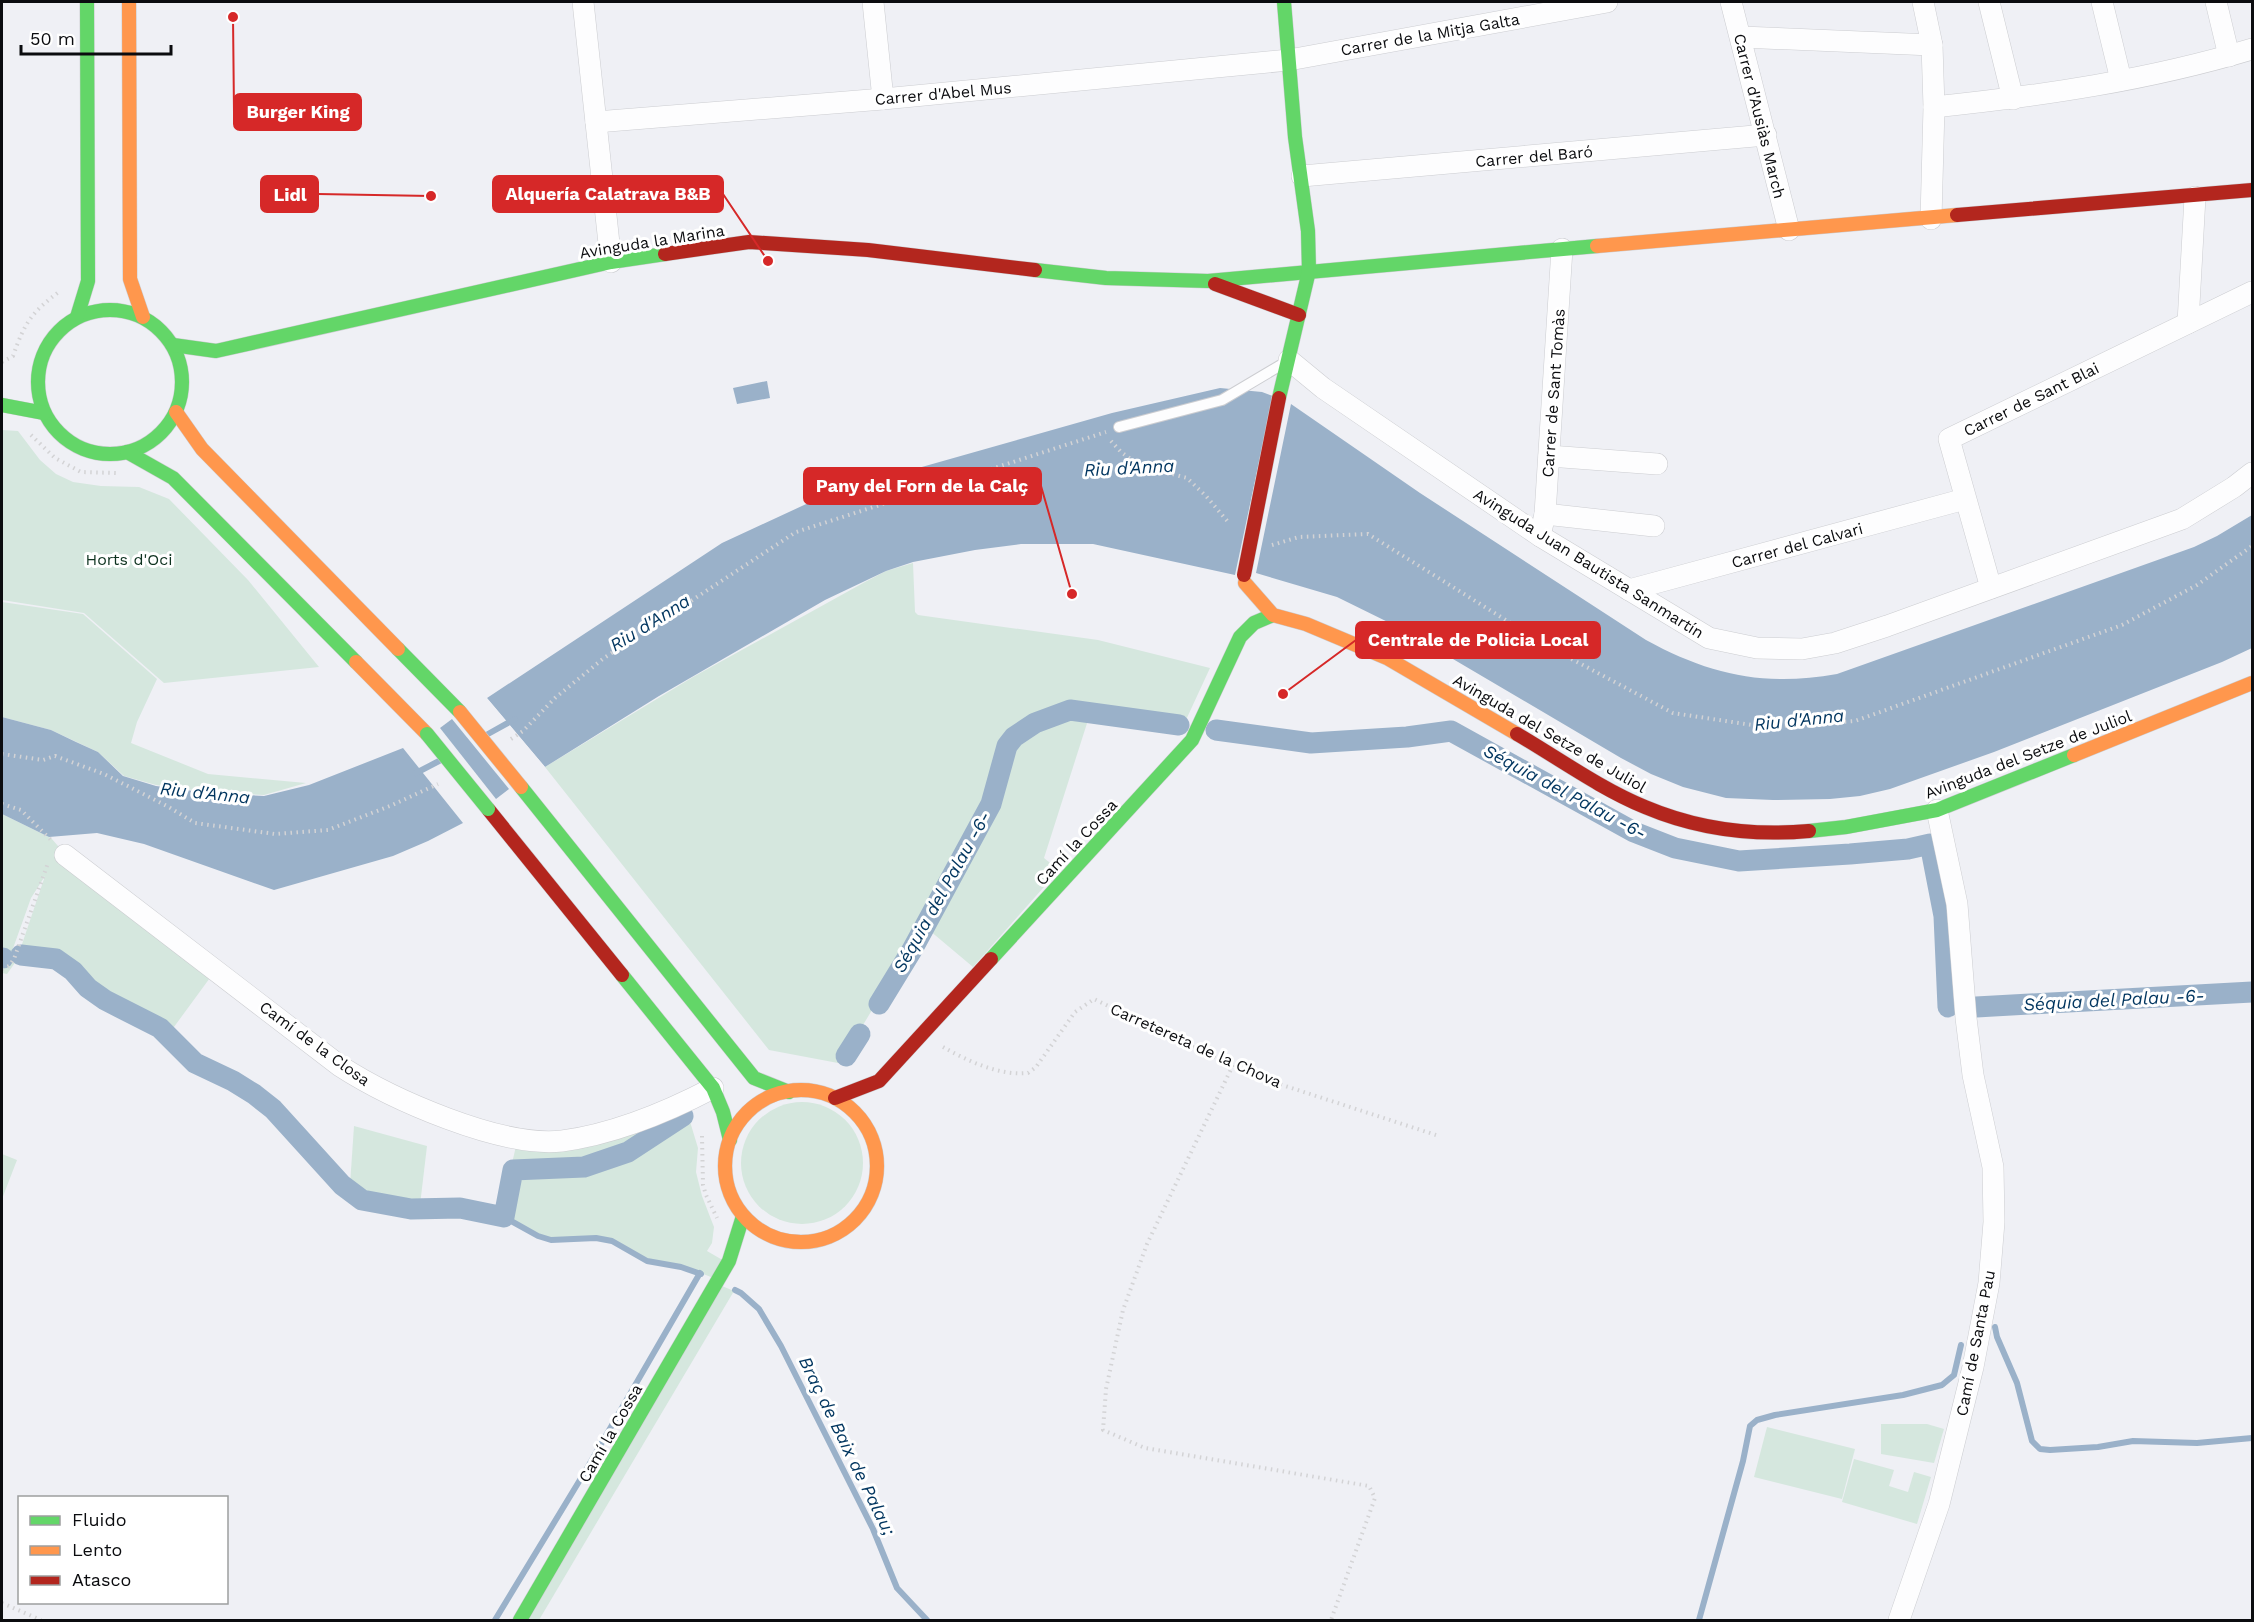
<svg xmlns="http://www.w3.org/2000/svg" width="2254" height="1622" font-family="'Work Sans',sans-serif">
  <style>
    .green { fill: #d5e7de; fill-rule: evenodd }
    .water { fill: #9ab1c9 }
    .pier { fill: #eff0f5 }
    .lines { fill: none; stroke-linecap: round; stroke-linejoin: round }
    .stream { stroke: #9ab1c9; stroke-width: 6 }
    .canal { stroke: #9ab1c9; stroke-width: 21 }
    .lane-casing { stroke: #cccdd1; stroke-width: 12 }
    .street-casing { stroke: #cccdd1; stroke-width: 22 }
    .fast-casing { stroke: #cccdd1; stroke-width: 15 }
    .slow-casing { stroke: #cccdd1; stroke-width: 15 }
    .jam-casing { stroke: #cccdd1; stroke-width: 15 }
    .path { stroke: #d3d3d5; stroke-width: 4; stroke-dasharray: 1.5 4.5; stroke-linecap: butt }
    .lane { stroke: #fdfdfe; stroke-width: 10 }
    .street { stroke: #fdfdfe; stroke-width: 21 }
    .fast { stroke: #63d668; stroke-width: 14 }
    .slow { stroke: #ff974d; stroke-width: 14 }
    .jam { stroke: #b3261e; stroke-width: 14 }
    .fast-bridge-casing { stroke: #cccdd1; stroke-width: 15; stroke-linecap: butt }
    .slow-bridge-casing { stroke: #cccdd1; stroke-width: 15; stroke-linecap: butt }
    .jam-bridge-casing { stroke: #cccdd1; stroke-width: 15; stroke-linecap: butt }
    .fast-bridge { stroke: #63d668; stroke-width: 14 }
    .slow-bridge { stroke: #ff974d; stroke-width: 14 }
    .jam-bridge { stroke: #b3261e; stroke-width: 14 }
    .labels { text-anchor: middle; stroke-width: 6; stroke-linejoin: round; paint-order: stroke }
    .street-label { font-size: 16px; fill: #0b0c0f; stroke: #fff }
    .park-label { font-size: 16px; fill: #0d321f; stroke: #fff }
    .water-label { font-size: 18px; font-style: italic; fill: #00355f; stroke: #fff }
    .leader { fill: none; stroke: #d62828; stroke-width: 2 }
    .callout-dot { fill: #d62828; stroke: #fff; stroke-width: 2 }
    .callout { fill: #d62828; stroke: #d62828; stroke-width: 2 }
    .callout-label { font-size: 18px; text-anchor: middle; font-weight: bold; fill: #fff }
  </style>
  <rect width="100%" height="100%" fill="#eff0f5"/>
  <!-- green -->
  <g class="green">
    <polygon points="2,430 18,431 40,460 56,474 73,482 101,486 139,487 169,499 248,580 319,667 164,683 84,613 2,600"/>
    <polygon points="913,563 915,612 918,615 1098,640 1210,668 1179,735 1089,717 1044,858 1059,870 973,967 923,925 845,1055 838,1063 769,1050 545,767 693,677 865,582 886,571"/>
    <polygon points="2,602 83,614 157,679 137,722 131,743 208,774 306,783 264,795 208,792 156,785 124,776 98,752 51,730 2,717"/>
    <path d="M2 814 51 838 65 854 215 971 171 1031 91 986 83 997C80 968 39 964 17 960L7 974 2 973ZM45 876 17 959 16 960 11 954 31 898Z"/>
    <circle cx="802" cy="1163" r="61"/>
    <polygon points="685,1105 698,1148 696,1172 702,1196 714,1227 712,1243 707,1251 726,1262 716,1279 683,1266 655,1262 639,1256 613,1239 596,1237 552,1239 538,1235 500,1214 517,1142"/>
    <path d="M354 1126 427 1146 420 1205C400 1204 364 1200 350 1185Z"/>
    <polygon points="2,1154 17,1160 2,1199"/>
    <polygon points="722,1286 734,1291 539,1620 524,1620"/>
    <polygon points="1881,1424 1927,1424 1944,1429 1934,1463 1881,1454"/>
    <polygon points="1767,1427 1855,1449 1842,1499 1754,1477"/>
    <polygon points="1854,1459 1894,1470 1889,1486 1908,1492 1914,1472 1931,1477 1917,1524 1842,1502"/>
  </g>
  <!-- water -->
  <g class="water">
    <polygon points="767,381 770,398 737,404 733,388"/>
    <polygon points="1220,388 1262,392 1273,396 1235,575 1093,544 1021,544 975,550 913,562 886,571 825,600 659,696 545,767 487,698 722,543 830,493 1112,413"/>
    <path d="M1291 404 1420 493 1646 640C1710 675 1765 687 1837 674L2194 547 2217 536 2252 515V648L2222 662 1994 752 1890 789 1860 796 1830 799 1773 800 1726 798 1683 787 1651 774 1621 758 1402 629 1337 597 1256 573Z"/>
    <polygon points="2,717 51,730 76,742 98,752 123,776 156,786 209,793 264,796 309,785 403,748 463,823 428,841 393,856 274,890 144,844 97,833 49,837 2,814"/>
    <polygon points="452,719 509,789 496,799 440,728"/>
  </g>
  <!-- pier -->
  <g class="pier">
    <polygon points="484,696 485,696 545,767 543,769 484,700"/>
    <polygon points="406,747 466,821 466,824 404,748"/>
  </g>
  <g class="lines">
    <!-- stream -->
    <g class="stream">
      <polyline points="488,734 515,719"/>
      <polyline points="416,773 439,761"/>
      <polyline points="504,1217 538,1236 551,1240 596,1238 612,1241 647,1261 681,1267 701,1274"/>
      <polyline points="735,1290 741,1293 759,1309 781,1346 873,1529 897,1588 927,1620"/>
      <polyline points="1995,1327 1997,1337 2017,1383 2032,1441 2040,1449 2050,1450 2098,1447 2133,1441 2197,1443 2252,1438"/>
      <polyline points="495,1620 586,1470 700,1273"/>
      <polyline points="1699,1620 1743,1461 1750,1426 1757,1420 1775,1415 1903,1395 1942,1385 1954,1375 1961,1345"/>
    </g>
    <!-- canal -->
    <g class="canal">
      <polyline points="1216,730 1311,743 1407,737 1451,731 1634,832 1675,848 1739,861 1850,854 1908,849 1930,844 1944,916 1948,1007"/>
      <polyline points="21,955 56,959 73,971 88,988 105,1000 160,1028 195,1063 233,1081 254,1094 273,1109 342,1185 362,1200 411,1209 460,1208 504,1217 513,1170 584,1167 628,1152 683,1116"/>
      <polyline points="2,958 3,958"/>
      <polyline points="879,1004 912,950 991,804 1007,746 1014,737 1035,723 1070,710 1179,725"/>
      <polyline points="1976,1007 2252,992"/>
      <polyline points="846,1056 860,1034"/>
    </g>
    <defs>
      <polyline id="lane" points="1119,427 1222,400 1281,365"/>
      <g id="street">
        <polyline points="583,2 611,262"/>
        <polyline points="873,2 883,99"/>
        <polyline points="1731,2 1789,230"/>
        <polyline points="1923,2 1932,45 1934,107 1931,219"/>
        <polyline points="1989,2 2013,99"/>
        <polyline points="2102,2 2121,80"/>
        <polyline points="2216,2 2229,56"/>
        <polyline points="1741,37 1932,45"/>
        <path d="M1934 107C2041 96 2149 80 2252 49"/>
        <polyline points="596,122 883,99 1289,60 1607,2"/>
        <polyline points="1302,176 1766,135"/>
        <polyline points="2188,323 2195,197"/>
        <polyline points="1289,360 1323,388 1540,536 1709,638 1757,648 1802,649 1835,643 1887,626 2182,519 2234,487 2252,473"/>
        <polyline points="1549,456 1657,464"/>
        <polyline points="1545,514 1654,526"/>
        <polyline points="1540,536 1545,514 1562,249"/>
        <polyline points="1991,588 1949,439 2252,292"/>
        <polyline points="1629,590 1965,499"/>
        <path d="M65 855 340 1066C391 1099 501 1148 562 1141 614 1134 667 1112 713 1088"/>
        <polyline points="1899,1620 1939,1504 1973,1367 1989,1283 1994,1222 1993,1167 1973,1075 1966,1018 1957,904 1937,810"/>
      </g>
      <g id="fast">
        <polyline points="1035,270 1106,278 1208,281 1597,246"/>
        <circle cx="110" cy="382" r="72"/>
        <polyline points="77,317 88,281 87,2"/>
        <polyline points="173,345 216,351 611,262 665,254"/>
        <polyline points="1279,398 1309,271 1308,231 1295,137 1284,2"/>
        <polyline points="2,405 44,413"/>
        <polyline points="127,452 173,478 356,662"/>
        <polyline points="398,649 460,712"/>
        <polyline points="521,787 754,1078 789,1092"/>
        <polyline points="1809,831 1846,827 1937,810 2074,755"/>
        <polyline points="991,959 1192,740 1240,637 1254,623 1273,615"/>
        <polyline points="622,975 713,1088 723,1112 730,1140"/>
        <polyline points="520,1620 729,1261 743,1216"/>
      </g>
      <g id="slow">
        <polyline points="129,2 130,279 143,317"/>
        <polyline points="1597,246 1957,215"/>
        <polyline points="176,412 202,449 398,649"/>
        <polyline points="1245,583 1273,615 1306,624 1387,658 1517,734"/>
        <polyline points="356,662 427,734"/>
        <polyline points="2074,755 2252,683"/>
        <circle cx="801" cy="1166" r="76"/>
      </g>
      <g id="jam">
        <polyline points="1957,215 2252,190"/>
        <polyline points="665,254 749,242 868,250 1035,270"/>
        <polyline points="1215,284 1299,315"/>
        <path d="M1517 734C1558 758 1601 789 1645 807 1697 829 1754 836 1809 831"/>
        <polyline points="488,809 622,975"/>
        <polyline points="835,1098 879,1081 991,959"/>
      </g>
    </defs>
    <!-- lane casing -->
    <use href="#lane" class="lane-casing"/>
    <!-- street casing -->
    <use href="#street" class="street-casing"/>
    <!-- fast casing -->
    <use href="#fast" class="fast-casing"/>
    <!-- slow casing -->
    <use href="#slow" class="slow-casing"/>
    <!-- jam casing -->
    <use href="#jam" class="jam-casing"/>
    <!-- path -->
    <g class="path">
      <path d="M2 362 13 356C25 322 31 313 60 291"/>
      <polyline points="31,435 55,458 81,472 116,473"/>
      <polyline points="1111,441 1121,452 1139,465 1187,478 1206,496 1229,523"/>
      <polyline points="1272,545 1299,537 1368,534 1549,647 1673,713 1765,727 1855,721 2122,625 2197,585 2252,546"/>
      <polyline points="511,739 523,731 555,698 604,658 796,532 1106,432"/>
      <polyline points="2,754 43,760 55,756 104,774 167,806 195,823 275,834 328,830 390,806 438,784"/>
      <polyline points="2,804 21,810 52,841"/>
      <polyline points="2,969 9,966 14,959 48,863"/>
      <path d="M943 1047C968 1061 999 1076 1028 1073L1036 1067 1075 1012 1094 999 1203 1052 1270 1081 1436 1135"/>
      <polyline points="1233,1065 1147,1244 1123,1310 1106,1389 1103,1430 1145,1448 1369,1486 1375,1498 1331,1620"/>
      <polyline points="702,1136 703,1185 706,1195 717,1218"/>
      <polyline points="2,1603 41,1620"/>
    </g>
    <!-- lane -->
    <use href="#lane" class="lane"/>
    <!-- street -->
    <use href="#street" class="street"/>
    <!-- fast -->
    <use href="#fast" class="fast"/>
    <!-- slow -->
    <use href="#slow" class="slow"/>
    <!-- jam -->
    <use href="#jam" class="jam"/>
    <defs>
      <polyline id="fast-bridge" points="427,734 488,809"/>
      <polyline id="slow-bridge" points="460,712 521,787"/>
      <polyline id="jam-bridge" points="1244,575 1279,398"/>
    </defs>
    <!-- fast-bridge casing -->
    <use href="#fast-bridge" class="fast-bridge-casing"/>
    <!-- slow-bridge casing -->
    <use href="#slow-bridge" class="slow-bridge-casing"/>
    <!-- jam-bridge casing -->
    <use href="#jam-bridge" class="jam-bridge-casing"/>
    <!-- fast-bridge -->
    <use href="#fast-bridge" class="fast-bridge"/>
    <!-- slow-bridge -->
    <use href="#slow-bridge" class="slow-bridge"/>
    <!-- jam-bridge -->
    <use href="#jam-bridge" class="jam-bridge"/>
  </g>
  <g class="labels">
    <!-- street labels -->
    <g class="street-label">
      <text transform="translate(1430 34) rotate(-10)" y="6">Carrer de la Mitja Galta</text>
      <text transform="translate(943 93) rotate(-5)" y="6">Carrer d'Abel Mus</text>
      <text transform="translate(1760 116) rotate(76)" y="6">Carrer d'Ausiàs March</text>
      <text transform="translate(1534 156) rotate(-5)" y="6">Carrer del Baró</text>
      <text transform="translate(652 241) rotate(-9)" y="6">Avinguda la Marina</text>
      <text transform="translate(1553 393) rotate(-86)" y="6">Carrer de Sant Tomàs</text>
      <text transform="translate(2031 399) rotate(-26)" y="6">Carrer de Sant Blai</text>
      <text transform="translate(1797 545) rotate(-15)" y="6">Carrer del Calvari</text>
      <text transform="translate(1589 563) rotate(32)" y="6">Avinguda Juan Bautista Sanmartín</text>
      <text transform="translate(1550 733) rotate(30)" y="6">Avinguda del Setze de Juliol</text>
      <text transform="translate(2028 754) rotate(-21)" y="6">Avinguda del Setze de Juliol</text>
      <text transform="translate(1076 842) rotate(-47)" y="6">Camí la Cossa</text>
      <text transform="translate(315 1043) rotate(36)" y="6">Camí de la Closa</text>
      <text transform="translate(1196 1045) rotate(24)" y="6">Carretereta de la Chova</text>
      <text transform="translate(1975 1343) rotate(-79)" y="6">Camí de Santa Pau</text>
      <text transform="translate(610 1433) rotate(-60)" y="6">Camí la Cossa</text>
    </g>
    <!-- park labels -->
    <g class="park-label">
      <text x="129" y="565">Horts d'Oci</text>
    </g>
    <!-- water labels -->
    <g class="water-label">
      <text transform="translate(1129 468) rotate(-3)" y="6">Riu d'Anna</text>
      <text transform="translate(650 623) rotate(-32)" y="6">Riu d'Anna</text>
      <text transform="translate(1799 720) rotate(-6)" y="6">Riu d'Anna</text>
      <text transform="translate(1565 792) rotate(28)" y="6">Séquia del Palau -6-</text>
      <text transform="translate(205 793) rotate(6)" y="6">Riu d'Anna</text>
      <text transform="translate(942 892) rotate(-61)" y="6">Séquia del Palau -6-</text>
      <text transform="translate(2114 1000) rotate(-3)" y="6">Séquia del Palau -6-</text>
      <text transform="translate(847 1446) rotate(64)" y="6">Braç de Baix de Palau;</text>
    </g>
  </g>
  <!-- callouts -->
  <path class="leader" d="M233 17L234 112M768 261L723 194M431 196L318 194M1072 594L1041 486M1283 694L1356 640"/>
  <g class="callout-dot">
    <circle cx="233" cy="17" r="6"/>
    <circle cx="768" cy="261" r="6"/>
    <circle cx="431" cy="196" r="6"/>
    <circle cx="1072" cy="594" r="6"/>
    <circle cx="1283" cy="694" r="6"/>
  </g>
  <g class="callout">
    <rect x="234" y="94" width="127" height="36" rx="6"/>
    <rect x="493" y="176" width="230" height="36" rx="6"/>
    <rect x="261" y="176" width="57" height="36" rx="6"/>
    <rect x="804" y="468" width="237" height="36" rx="6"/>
    <rect x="1356" y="622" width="244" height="36" rx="6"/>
  </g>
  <g class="callout-label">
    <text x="298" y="118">Burger King</text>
    <text x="608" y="200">Alquería Calatrava B&amp;B</text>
    <text x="290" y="201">Lidl</text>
    <text x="922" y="492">Pany del Forn de la Calç</text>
    <text x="1478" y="646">Centrale de Policia Local</text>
  </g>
  <!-- border -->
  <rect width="2254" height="1622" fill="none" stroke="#0b0c0f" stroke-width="6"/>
  <!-- legend -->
  <rect x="18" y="1496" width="210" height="108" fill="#ffffff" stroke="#9d9e9f" stroke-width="1.5"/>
  <rect x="30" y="1516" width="30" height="9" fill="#63d668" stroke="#9d9e9f" stroke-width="1.5"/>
  <text x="72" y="1526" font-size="18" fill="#0b0c0f">Fluido</text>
  <rect x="30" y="1546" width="30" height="9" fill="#ff974d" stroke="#9d9e9f" stroke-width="1.5"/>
  <text x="72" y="1556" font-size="18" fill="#0b0c0f">Lento</text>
  <rect x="30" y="1576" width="30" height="9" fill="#b3261e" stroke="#9d9e9f" stroke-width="1.5"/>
  <text x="72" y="1586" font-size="18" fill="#0b0c0f">Atasco</text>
  <!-- scale -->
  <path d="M21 45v9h150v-9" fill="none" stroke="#0b0c0f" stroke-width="3"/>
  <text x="30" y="45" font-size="18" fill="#0b0c0f" stroke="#ffffff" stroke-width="4.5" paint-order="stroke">50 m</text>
</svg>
